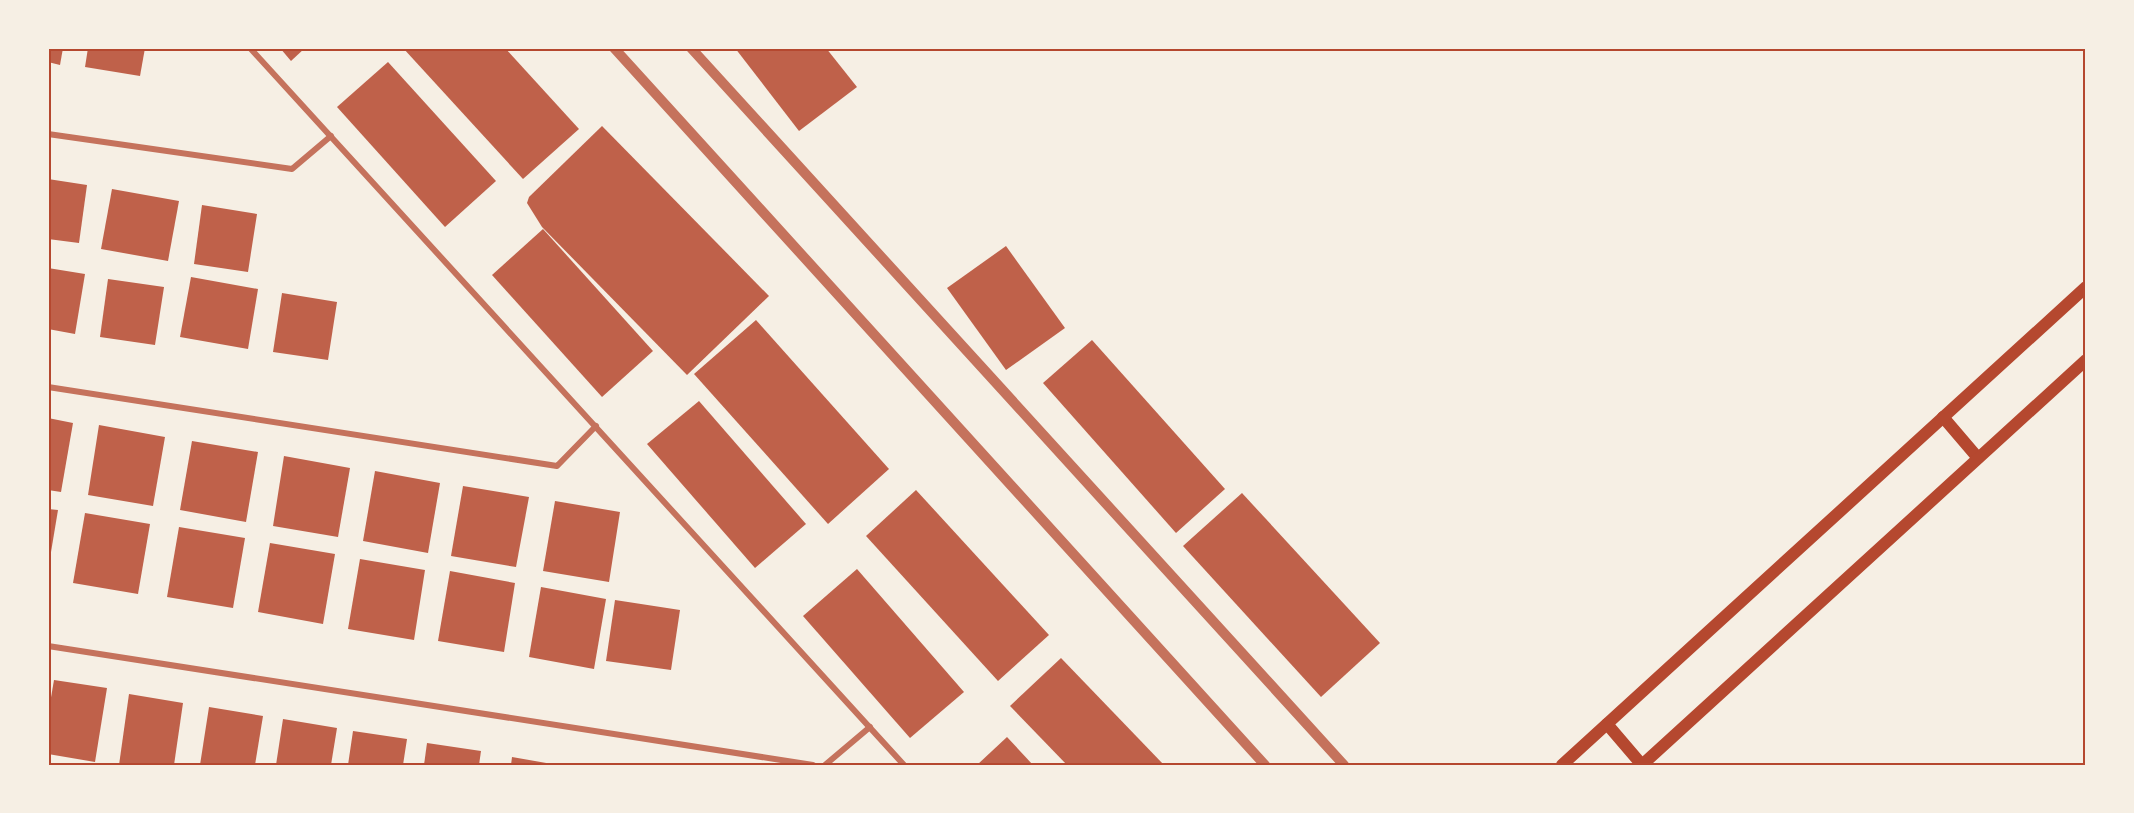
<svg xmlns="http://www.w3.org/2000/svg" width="2134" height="813" font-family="'Titillium Web',sans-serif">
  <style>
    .building { fill: #bf614a }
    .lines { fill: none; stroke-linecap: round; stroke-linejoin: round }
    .minor { stroke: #c5725c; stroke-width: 6 }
    .tertiary { stroke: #c5725c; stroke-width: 10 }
    .secondary { stroke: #b5482f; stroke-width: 12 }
    .neatline { fill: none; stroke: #b5482f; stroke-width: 2 }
  </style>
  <rect width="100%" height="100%" fill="#f6efe4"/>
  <!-- building -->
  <g class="building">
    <polygon points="48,48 63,48 60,65 48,62"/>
    <polygon points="88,48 145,48 140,76 85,67"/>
    <polygon points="280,48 305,48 291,61"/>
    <polygon points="403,48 505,48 579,129 523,179"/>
    <polygon points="735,48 826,48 857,87 799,131"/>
    <polygon points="388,62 496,181 445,227 337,107"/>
    <polygon points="602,126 769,296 687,375 542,227 527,203 529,197"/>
    <polygon points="48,179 87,185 79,243 48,239"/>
    <polygon points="112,189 179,201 168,261 101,249"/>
    <polygon points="202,205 257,214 248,272 194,264"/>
    <polygon points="543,229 653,351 602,397 492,275"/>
    <polygon points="1006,246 1065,328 1006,370 947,288"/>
    <polygon points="48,268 85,274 75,334 48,329"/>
    <polygon points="191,277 258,289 248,349 180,337"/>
    <polygon points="108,279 164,287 155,345 100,337"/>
    <polygon points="282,293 337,302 328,360 273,352"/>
    <polygon points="756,320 889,469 828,524 694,374"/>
    <polygon points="1092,340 1225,489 1176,533 1043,383"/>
    <polygon points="699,401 806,524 755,568 647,444"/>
    <polygon points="48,418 73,423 61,492 48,490"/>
    <polygon points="99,425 165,437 153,506 88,495"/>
    <polygon points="192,441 258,452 246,522 180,510"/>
    <polygon points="284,456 350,468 338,537 273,526"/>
    <polygon points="375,471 440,483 428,553 363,541"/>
    <polygon points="463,486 529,497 516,567 451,556"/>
    <polygon points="916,490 1049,635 998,681 866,536"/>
    <polygon points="1242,493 1380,643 1321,697 1183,546"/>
    <polygon points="555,501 620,512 609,582 543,571"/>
    <polygon points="48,509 58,510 49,564 48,564"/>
    <polygon points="85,513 150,524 138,594 73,583"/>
    <polygon points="179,527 245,538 233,608 167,597"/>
    <polygon points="270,543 335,554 323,624 258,612"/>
    <polygon points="360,559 425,570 414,640 348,629"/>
    <polygon points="857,569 964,692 910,738 803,616"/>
    <polygon points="450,571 515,583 504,652 438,641"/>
    <polygon points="541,587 606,599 594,669 529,657"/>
    <polygon points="615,600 680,610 671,670 606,661"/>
    <polygon points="1061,658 1164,765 1067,765 1010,706"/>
    <polygon points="54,680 107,688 95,762 48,754 48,715"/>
    <polygon points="129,694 183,703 174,765 119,765"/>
    <polygon points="209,707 263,716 255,765 200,765"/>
    <polygon points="283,719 337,728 331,765 276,765"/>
    <polygon points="353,731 407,739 403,765 348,765"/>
    <polygon points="1007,737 1033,765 977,765"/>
    <polygon points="427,743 481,751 479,765 424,765"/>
    <polygon points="512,757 552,764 552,765 511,765"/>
  </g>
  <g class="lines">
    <!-- minor -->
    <g class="minor">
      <polyline points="250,48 904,765"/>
      <polyline points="48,134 292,169 331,136"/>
      <polyline points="48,387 557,466 596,426"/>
      <polyline points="48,646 813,765"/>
      <polyline points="825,765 870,727"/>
    </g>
    <!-- tertiary -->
    <g class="tertiary">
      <polyline points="614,48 1265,765"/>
      <polyline points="691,48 1344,765"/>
    </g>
    <!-- secondary -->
    <g class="secondary">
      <polyline points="1943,417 1978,458"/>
      <polyline points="1607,724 1642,765"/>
      <polyline points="1562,765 2086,287"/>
      <polyline points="1642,765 2086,360"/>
    </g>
  </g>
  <!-- border -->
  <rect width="2134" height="813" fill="none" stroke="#f6efe4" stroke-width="99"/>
  <rect x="50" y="50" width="2034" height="714" class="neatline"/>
</svg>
